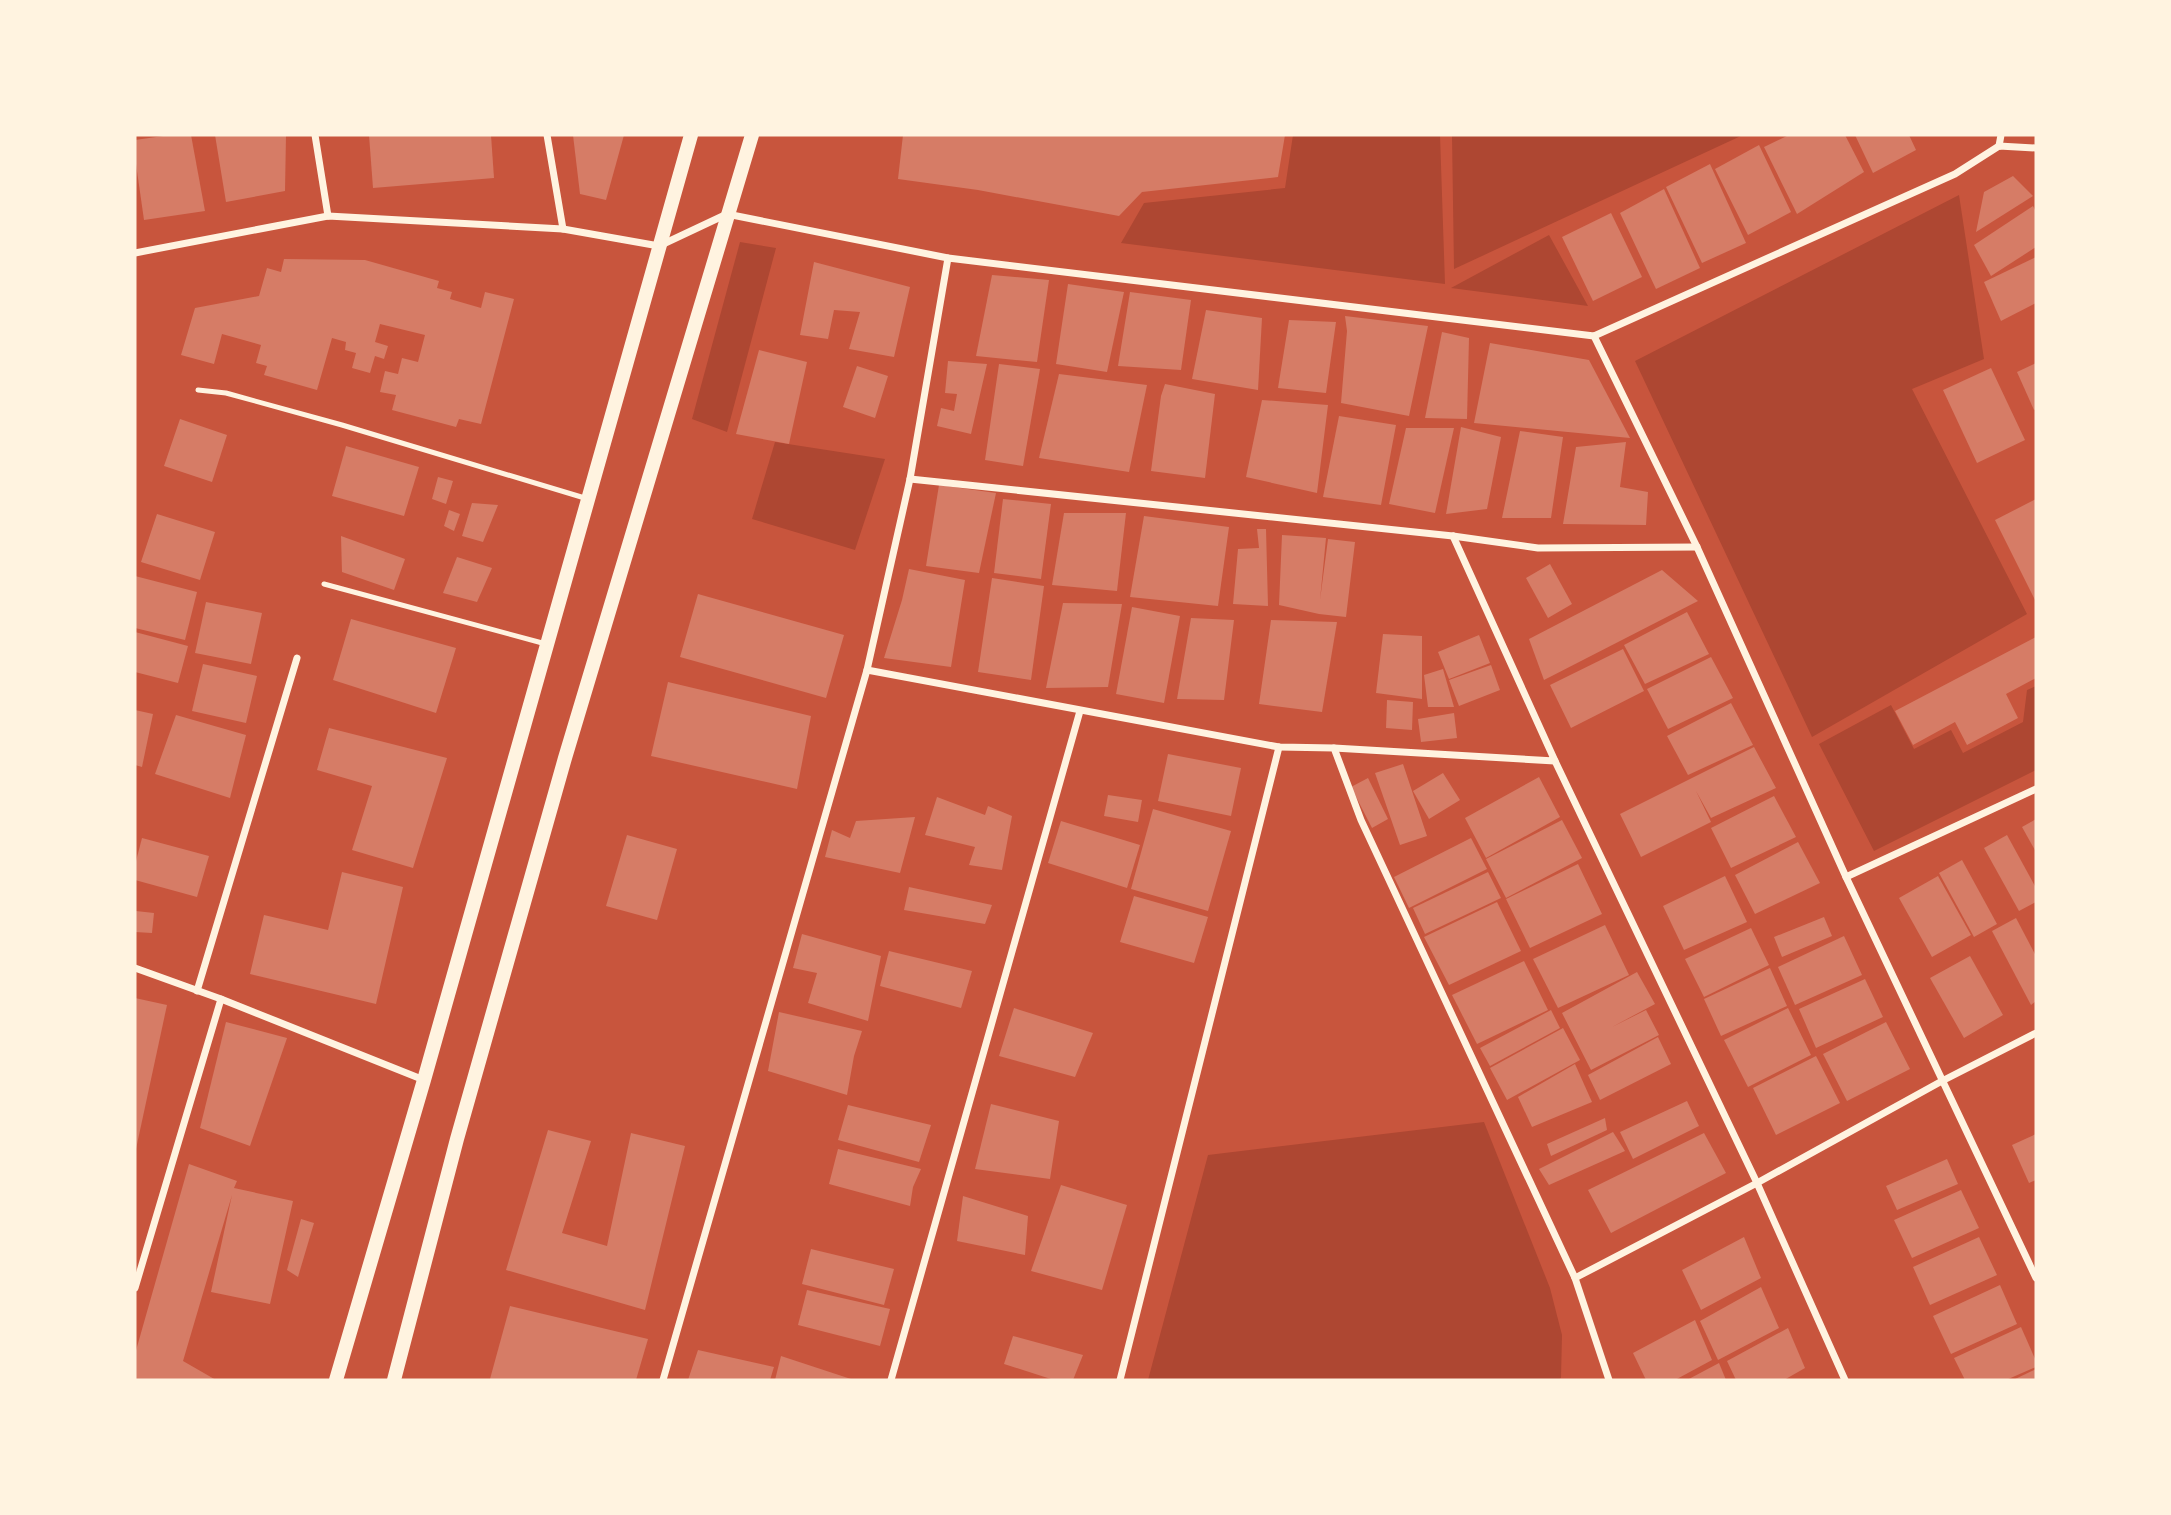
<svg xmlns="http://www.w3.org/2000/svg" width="2171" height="1515" font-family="Cabin,sans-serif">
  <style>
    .green { fill: #ae4732 }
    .building { fill: #d67c66 }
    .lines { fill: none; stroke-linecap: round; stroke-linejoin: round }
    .service { stroke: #fff3e0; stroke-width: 5 }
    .minor { stroke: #fff3e0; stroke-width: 7 }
    .secondary { stroke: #fff3e0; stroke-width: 14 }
  </style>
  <rect width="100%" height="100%" fill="#c8553d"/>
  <!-- green -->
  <g class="green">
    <polygon points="1293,135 1440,135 1445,284 1121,243 1144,203 1285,188"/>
    <polygon points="1452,135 1743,135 1454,269"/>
    <polygon points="1959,195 1984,359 1912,389 2027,614 1812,737 1635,361"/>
    <polygon points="1549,235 1588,306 1451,288"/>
    <polygon points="740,242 776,248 727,432 692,419"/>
    <polygon points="775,442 885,459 855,550 752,519"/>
    <polygon points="2036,686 2036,770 1874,851 1819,744 1891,705 1914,749 1951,730 1963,753 2023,722 2027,690"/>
    <polygon points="1484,1122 1550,1288 1562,1335 1561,1378 1558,1380 1148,1380 1208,1155"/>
  </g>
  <!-- building -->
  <g class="building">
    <polygon points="170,135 191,135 205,211 144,220 135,157 135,140"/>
    <polygon points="215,135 286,135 285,191 226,202"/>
    <polygon points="369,135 491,135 494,178 373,188"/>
    <polygon points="573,135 624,135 606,200 580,194"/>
    <polygon points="903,135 1285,135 1278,177 1142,192 1119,216 978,190 898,179"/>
    <polygon points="1789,135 1845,135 1864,172 1797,214 1764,147"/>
    <polygon points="1855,135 1909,135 1916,150 1873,173"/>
    <polygon points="1759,145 1791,212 1748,235 1715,169"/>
    <polygon points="1710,164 1746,243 1702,263 1666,187"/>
    <polygon points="2013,176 2033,196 1976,232 1984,192"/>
    <polygon points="1664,189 1700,268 1656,289 1620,213"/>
    <polygon points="2033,206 2036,212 2036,247 1991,276 1974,245"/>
    <polygon points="1611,213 1642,277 1593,301 1562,237"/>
    <polygon points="2036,257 2036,303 2001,321 1984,282"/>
    <polygon points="284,259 365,260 439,281 437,288 452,292 450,299 481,308 485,292 514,299 481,424 459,419 456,427 392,410 396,395 380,392 385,371 398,374 402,358 418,362 425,335 380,324 375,342 388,346 384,359 375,356 370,373 352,368 356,353 345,350 346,342 332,338 317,390 264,375 267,366 256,363 261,345 222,334 214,364 181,355 195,308 259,296 267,268 281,272"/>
    <polygon points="814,262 910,287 894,357 849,349 860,312 834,310 828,339 800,335"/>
    <polygon points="992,275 1049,280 1037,362 976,356"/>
    <polygon points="1068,284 1124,292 1107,372 1056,364"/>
    <polygon points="1130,292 1191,300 1181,370 1118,366"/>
    <polygon points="1206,310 1262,318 1258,390 1192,379"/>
    <polygon points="1345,316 1428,326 1409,416 1341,403 1347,331"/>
    <polygon points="1289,320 1336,322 1326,393 1278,388"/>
    <polygon points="1442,332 1469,338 1467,419 1425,418"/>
    <polygon points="1490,343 1589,360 1630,438 1474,423"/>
    <polygon points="759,350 807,362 789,444 736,434"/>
    <polygon points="948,361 987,364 971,434 937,426 941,408 954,411 957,394 945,393"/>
    <polygon points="2036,363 2036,409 2034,410 2017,372"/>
    <polygon points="999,364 1040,369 1023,466 985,460"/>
    <polygon points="857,366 888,376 875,418 843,407"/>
    <polygon points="1991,368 2025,440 1977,463 1943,390"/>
    <polygon points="1059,374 1147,385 1129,472 1039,458"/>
    <polygon points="1165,384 1215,394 1205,478 1151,471 1161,396"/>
    <polygon points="1262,400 1328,405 1317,493 1246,477"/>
    <polygon points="1339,416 1396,425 1381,505 1323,497"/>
    <polygon points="180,419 227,435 212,482 164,466"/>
    <polygon points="1461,427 1501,437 1487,509 1446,514"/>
    <polygon points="1406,428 1454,428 1435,513 1389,504"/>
    <polygon points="1520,431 1563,437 1551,518 1502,518"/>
    <polygon points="1626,442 1620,487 1648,492 1646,525 1563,524 1576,447"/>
    <polygon points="346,446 419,467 404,516 332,496"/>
    <polygon points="438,477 453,481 446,504 432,499"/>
    <polygon points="939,485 996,493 979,573 926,566"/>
    <polygon points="1003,499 1051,504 1041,579 994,573"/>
    <polygon points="2036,499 2036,602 1995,520"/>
    <polygon points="472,503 498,505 483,542 462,536"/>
    <polygon points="449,510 460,514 454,531 444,526"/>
    <polygon points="1064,513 1126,513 1117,591 1052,585"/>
    <polygon points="157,514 215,532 200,580 141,562"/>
    <polygon points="1144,516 1229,527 1218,606 1130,597"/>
    <polygon points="1257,529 1266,529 1268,606 1233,604 1238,549 1259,548"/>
    <polygon points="1282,535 1326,538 1320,600 1328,539 1355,542 1346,617 1319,614 1279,605"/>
    <polygon points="341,536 405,559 394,590 342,572"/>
    <polygon points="457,557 492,568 477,602 443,593"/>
    <polygon points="1550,564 1572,604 1548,618 1526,578"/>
    <polygon points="909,569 965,580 951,667 884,658 902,600"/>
    <polygon points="1662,570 1698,601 1544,680 1529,639"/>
    <polygon points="135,576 197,592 185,640 135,628"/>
    <polygon points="992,578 1044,586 1031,680 978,672"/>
    <polygon points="698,594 844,635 826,698 680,657"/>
    <polygon points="206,602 262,613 251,664 195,653"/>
    <polygon points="1063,603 1122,604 1108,687 1046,688"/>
    <polygon points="1132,607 1180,616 1164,703 1116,694"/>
    <polygon points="1687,612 1709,654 1645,684 1624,645"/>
    <polygon points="1191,618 1234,620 1224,700 1177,699"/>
    <polygon points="351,619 456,648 436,713 333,680"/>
    <polygon points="1271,620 1337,622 1322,712 1259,704"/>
    <polygon points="135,632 188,646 178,683 135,672"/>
    <polygon points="1383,634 1422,636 1422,699 1376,693"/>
    <polygon points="1479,635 1490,663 1449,679 1438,652"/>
    <polygon points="2036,637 2036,678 2006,694 2018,718 1967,745 1955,722 1913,745 1895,711"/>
    <polygon points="1623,649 1644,691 1571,728 1550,685"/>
    <polygon points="1711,657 1733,698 1668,729 1647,689"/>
    <polygon points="203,664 257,676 246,723 192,711"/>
    <polygon points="1491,665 1500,690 1459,706 1449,680"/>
    <polygon points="1443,669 1454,707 1428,707 1424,675"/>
    <polygon points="668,682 811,716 797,789 651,756"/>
    <polygon points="1387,700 1413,702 1412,730 1386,728"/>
    <polygon points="1731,703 1753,745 1688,775 1667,736"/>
    <polygon points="135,710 153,714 142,767 135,765"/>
    <polygon points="1454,713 1457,738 1421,742 1418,719"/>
    <polygon points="176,715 246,735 230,798 155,774"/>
    <polygon points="329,728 447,758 413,868 352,850 372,786 317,770"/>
    <polygon points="1754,747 1776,788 1711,818 1696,791 1711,822 1641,857 1620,814"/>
    <polygon points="1168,754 1241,768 1231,816 1158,801"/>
    <polygon points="1403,764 1427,836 1400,845 1375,773"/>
    <polygon points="1443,773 1460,800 1429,819 1413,791"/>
    <polygon points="1539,777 1560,817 1486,858 1465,818"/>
    <polygon points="1368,778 1388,819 1372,828 1351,787"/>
    <polygon points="1108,795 1142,800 1138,822 1104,816"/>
    <polygon points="1774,796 1796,837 1731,868 1711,828"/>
    <polygon points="937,797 985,815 988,806 1012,816 1002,870 969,865 975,847 925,835"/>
    <polygon points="1153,809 1231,831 1208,911 1131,889"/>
    <polygon points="915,817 900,873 825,857 832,830 850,838 856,821"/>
    <polygon points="2036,819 2036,852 2022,827"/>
    <polygon points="1562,820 1582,858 1506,898 1486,859"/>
    <polygon points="1061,821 1140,845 1127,888 1048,863"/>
    <polygon points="627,835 677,849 657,920 606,906"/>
    <polygon points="2007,835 2036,888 2036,902 2019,911 1984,848"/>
    <polygon points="142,838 209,856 197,897 135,880 135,865"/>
    <polygon points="1471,838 1487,869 1409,908 1394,877"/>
    <polygon points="1798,842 1820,883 1755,914 1735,875"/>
    <polygon points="1962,860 1997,924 1974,937 1939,873"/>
    <polygon points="1578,864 1602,914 1530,948 1506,899"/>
    <polygon points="342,872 403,887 376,1004 250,974 264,915 328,930"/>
    <polygon points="1488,872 1501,898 1425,934 1413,908"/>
    <polygon points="1725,876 1747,922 1684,950 1663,906"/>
    <polygon points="1938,876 1971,935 1932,957 1899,898"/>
    <polygon points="909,887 992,905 985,924 904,910"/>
    <polygon points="1134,896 1208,917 1194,963 1120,942"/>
    <polygon points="1497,902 1521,951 1449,985 1424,937"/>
    <polygon points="136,911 154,913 152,933 135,932"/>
    <polygon points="1824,917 1832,936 1782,957 1774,937"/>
    <polygon points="2016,918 2036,956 2036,1001 2031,1005 1992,931"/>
    <polygon points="1605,925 1629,975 1558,1008 1533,959"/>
    <polygon points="1751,928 1769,965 1704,997 1685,959"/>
    <polygon points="802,934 881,956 868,1021 808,1003 817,973 793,968"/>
    <polygon points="1844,936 1862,975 1795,1005 1778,967"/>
    <polygon points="889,951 972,971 961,1008 880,986"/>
    <polygon points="1970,956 2003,1015 1964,1038 1930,978"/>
    <polygon points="1524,961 1548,1010 1477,1044 1452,995"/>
    <polygon points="1770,968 1787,1006 1721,1036 1704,999"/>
    <polygon points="1637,972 1655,1004 1612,1027 1646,1010 1659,1035 1591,1070 1562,1013"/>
    <polygon points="1865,979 1883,1017 1816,1048 1799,1009"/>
    <polygon points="135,998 167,1005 136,1149 135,1149"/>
    <polygon points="1014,1008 1093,1033 1075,1077 999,1056"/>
    <polygon points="1788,1008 1811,1055 1748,1087 1724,1040"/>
    <polygon points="1551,1010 1560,1028 1490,1066 1480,1048"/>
    <polygon points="779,1012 862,1031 854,1056 847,1095 768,1071"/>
    <polygon points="226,1022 287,1038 250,1146 200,1128"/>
    <polygon points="1886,1022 1910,1069 1847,1101 1823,1054"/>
    <polygon points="1563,1028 1580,1060 1507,1100 1490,1068"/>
    <polygon points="1658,1037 1671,1064 1600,1100 1588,1075"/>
    <polygon points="1816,1056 1840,1103 1776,1135 1753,1088"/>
    <polygon points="1575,1064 1592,1102 1532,1127 1518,1097"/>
    <polygon points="1687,1101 1699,1126 1633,1159 1620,1132"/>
    <polygon points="991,1104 1059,1121 1050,1179 975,1169"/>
    <polygon points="848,1105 931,1125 919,1162 838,1140"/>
    <polygon points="1605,1118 1607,1130 1551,1156 1547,1144"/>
    <polygon points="548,1130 591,1141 562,1233 607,1246 631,1133 685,1146 645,1310 506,1270"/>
    <polygon points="1613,1132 1625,1151 1549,1185 1539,1169"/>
    <polygon points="1704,1133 1726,1173 1611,1233 1588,1190"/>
    <polygon points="2036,1134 2036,1180 2029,1183 2012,1145"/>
    <polygon points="838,1149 921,1169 913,1187 910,1206 829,1184"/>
    <polygon points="1947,1159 1958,1184 1897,1210 1886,1186"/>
    <polygon points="189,1164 237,1181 234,1188 293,1201 270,1304 211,1292 232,1195 183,1361 216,1380 135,1380 135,1354"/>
    <polygon points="1061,1185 1127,1205 1102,1290 1031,1271"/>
    <polygon points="1961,1190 1979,1228 1912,1258 1894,1220"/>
    <polygon points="963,1196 1028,1216 1025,1255 957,1241"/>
    <polygon points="301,1219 314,1223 298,1277 287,1270"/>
    <polygon points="1744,1237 1761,1278 1701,1310 1682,1270"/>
    <polygon points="1979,1237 1997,1275 1930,1305 1913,1267"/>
    <polygon points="811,1249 894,1269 884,1305 802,1284"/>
    <polygon points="2000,1285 2017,1324 1951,1354 1933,1316"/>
    <polygon points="1761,1287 1779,1328 1718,1360 1700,1321"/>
    <polygon points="807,1290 890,1309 880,1346 798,1325"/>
    <polygon points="510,1306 648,1339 636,1380 490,1379"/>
    <polygon points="1695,1320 1712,1360 1675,1380 1646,1380 1633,1353"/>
    <polygon points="2021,1327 2036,1361 2036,1367 2006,1380 1965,1380 1954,1358"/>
    <polygon points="1788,1328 1805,1368 1784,1380 1736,1380 1727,1361"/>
    <polygon points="1013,1336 1083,1355 1073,1380 1054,1380 1004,1364"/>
    <polygon points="698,1350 774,1367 770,1380 688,1380"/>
    <polygon points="781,1356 854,1380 775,1380"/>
    <polygon points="1719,1363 1726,1380 1687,1380"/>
    <polygon points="2036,1369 2036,1380 2013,1380"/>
  </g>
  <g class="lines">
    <!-- service -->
    <g class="service">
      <polyline points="198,390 226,393 342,425 588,499"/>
      <polyline points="324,584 546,644"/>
    </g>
    <!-- minor -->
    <g class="minor">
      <polyline points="315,135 328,216"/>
      <polyline points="547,135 563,229"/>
      <polyline points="1999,146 2001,135"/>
      <polyline points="135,253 328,216 563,229 659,246 727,214 948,258 1594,336 1955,174 1999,146 2036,148"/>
      <polyline points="1594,336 1697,547 1846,877 2036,1278"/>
      <polyline points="910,479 1453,536 1538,548 1697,547"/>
      <polyline points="867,670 1279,747 1334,748 1361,820 1575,1278 1609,1380"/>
      <polyline points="1334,748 1555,761 1453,536"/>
      <polyline points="1555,761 1757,1183 1845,1380"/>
      <polyline points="1846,877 2036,789"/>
      <polyline points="135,968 221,999 424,1080"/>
      <polyline points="197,991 297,658"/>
      <polyline points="1575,1278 1757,1183 1942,1081 2036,1033"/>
      <polyline points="135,1288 221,999"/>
      <polyline points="663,1380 867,670 910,479 948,258"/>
      <polyline points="891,1380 1080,711"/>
      <polyline points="1120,1380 1279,747"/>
    </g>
    <!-- secondary -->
    <g class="secondary">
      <polyline points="336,1380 424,1080 691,135"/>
      <polyline points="394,1380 457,1139 565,758 752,135"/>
    </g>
  </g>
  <!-- border -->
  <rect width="2171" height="1515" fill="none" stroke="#fff3e0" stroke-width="273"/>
</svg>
